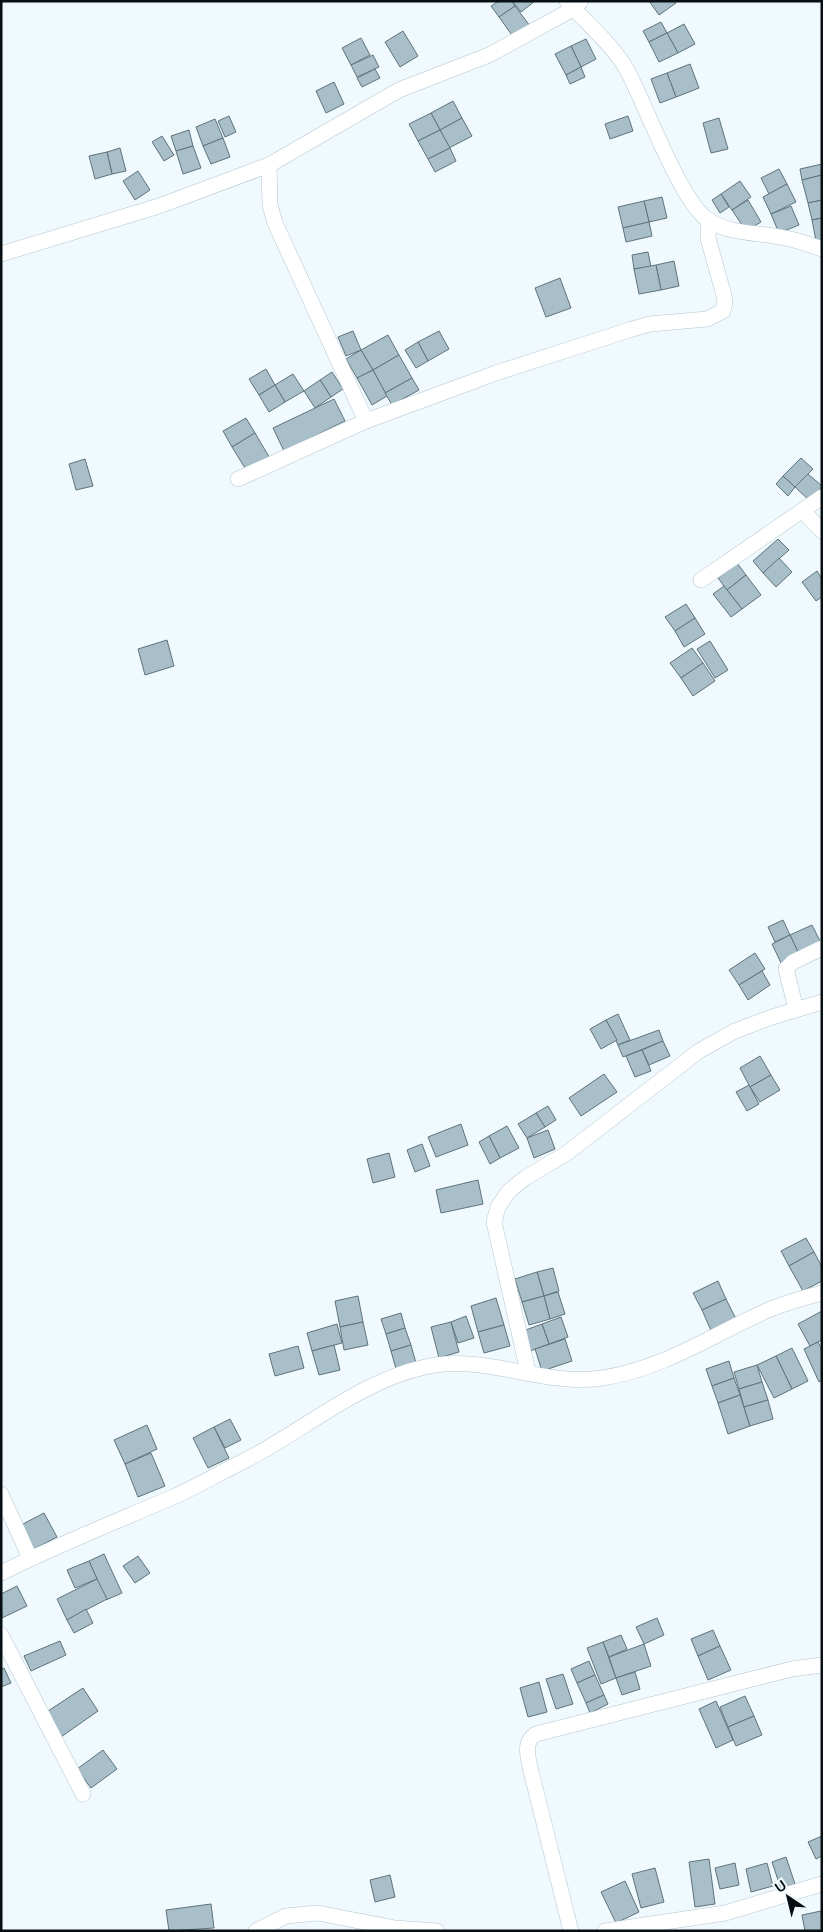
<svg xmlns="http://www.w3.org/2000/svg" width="823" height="1932" font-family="Lato,sans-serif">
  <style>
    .building { fill: #a8bec8; stroke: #5f737c }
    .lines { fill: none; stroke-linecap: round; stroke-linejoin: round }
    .minor-casing { stroke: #b1c7d1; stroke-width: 16 }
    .minor { stroke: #fff; stroke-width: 15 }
  </style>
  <rect width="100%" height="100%" fill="#f0f9fd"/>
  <!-- building -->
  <g class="building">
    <polygon points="499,1 512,1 515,6 499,17 491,6"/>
    <polygon points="512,1 535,1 521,12"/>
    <polygon points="649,1 674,1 676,3 659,15"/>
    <polygon points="515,6 530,26 514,38 499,17"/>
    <polygon points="661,22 667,33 649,42 643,31"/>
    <polygon points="684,24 695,44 678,53 667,33"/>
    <polygon points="403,31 418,56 400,67 385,42"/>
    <polygon points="667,33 678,53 659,62 649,42"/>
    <polygon points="361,38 370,55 351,65 342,48"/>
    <polygon points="586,39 596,59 581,67 571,46"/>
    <polygon points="571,46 581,67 566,75 555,54"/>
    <polygon points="373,55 379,67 357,77 351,65"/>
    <polygon points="690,64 699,88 676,97 667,73"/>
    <polygon points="581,67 585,77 570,84 566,75"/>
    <polygon points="375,69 380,78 362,87 357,78"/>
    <polygon points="667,73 676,97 660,103 651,79"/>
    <polygon points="334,82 344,104 326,113 316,91"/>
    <polygon points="453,101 462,118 440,130 431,113"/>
    <polygon points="431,113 440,130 418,141 409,124"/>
    <polygon points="229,116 236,132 225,137 218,121"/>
    <polygon points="628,116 633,131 610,139 605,124"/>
    <polygon points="462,118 472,136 449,148 440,130"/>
    <polygon points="719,118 728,149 711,153 703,123"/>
    <polygon points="215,119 223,138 203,146 196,127"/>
    <polygon points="189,130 193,146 176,151 171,136"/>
    <polygon points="440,130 450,148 428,159 418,141"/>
    <polygon points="162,136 174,155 164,161 152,142"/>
    <polygon points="223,138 230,157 211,164 203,146"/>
    <polygon points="193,146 201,168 183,174 176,151"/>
    <polygon points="120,148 126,171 112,174 107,152"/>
    <polygon points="450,148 456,161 435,172 428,159"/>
    <polygon points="107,152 112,174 95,179 89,156"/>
    <polygon points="822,164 822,175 802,180 800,169"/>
    <polygon points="779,169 787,184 769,194 761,178"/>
    <polygon points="138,171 150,190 135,200 123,181"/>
    <polygon points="822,175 822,200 808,203 802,180"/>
    <polygon points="740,181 751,197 732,210 721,194"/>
    <polygon points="787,184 796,202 771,214 763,197"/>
    <polygon points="721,194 729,207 720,213 712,200"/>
    <polygon points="662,197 667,218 649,222 644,201"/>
    <polygon points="748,200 761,222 746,231 732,210"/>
    <polygon points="822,200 822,218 812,220 808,203"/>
    <polygon points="644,201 649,222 623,228 618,207"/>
    <polygon points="791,206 799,225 779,233 771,214"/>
    <polygon points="822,218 822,245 817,246 812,220"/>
    <polygon points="649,222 652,236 626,242 623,228"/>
    <polygon points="648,252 651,267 634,269 632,255"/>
    <polygon points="674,261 679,286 661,290 656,265"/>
    <polygon points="656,265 661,290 639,294 634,269"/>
    <polygon points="560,278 571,308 546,317 535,288"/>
    <polygon points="353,331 361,350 346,356 338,337"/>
    <polygon points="439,331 449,349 428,361 418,342"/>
    <polygon points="388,335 399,355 373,370 361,350"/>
    <polygon points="418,342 428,361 416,368 405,350"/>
    <polygon points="361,350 373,370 357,378 346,359"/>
    <polygon points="399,355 412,378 385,393 373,370"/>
    <polygon points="266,369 275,385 259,395 249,379"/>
    <polygon points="373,370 387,396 372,405 357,378"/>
    <polygon points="332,372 343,389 331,397 320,380"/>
    <polygon points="293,374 304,391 285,402 275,385"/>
    <polygon points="412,378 419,390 392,405 385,393"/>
    <polygon points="320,380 331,397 315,408 304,391"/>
    <polygon points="275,385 285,402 269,412 259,395"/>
    <polygon points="334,399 345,421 284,451 273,428"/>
    <polygon points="246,418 255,433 232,447 223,431"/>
    <polygon points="255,433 271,460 248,473 232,447"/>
    <polygon points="801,458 813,469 795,487 783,476"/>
    <polygon points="85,459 93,486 76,490 69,464"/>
    <polygon points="808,474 822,486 810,501 795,487"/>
    <polygon points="783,476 795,487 788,496 776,484"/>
    <polygon points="778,539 789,550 763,573 753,561"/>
    <polygon points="779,558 792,572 776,587 763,573"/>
    <polygon points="737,563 746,575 727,590 718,578"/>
    <polygon points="817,571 822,579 822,597 816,601 802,582"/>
    <polygon points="746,575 761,595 742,609 727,590"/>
    <polygon points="724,586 742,609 731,617 713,594"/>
    <polygon points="686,604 695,618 675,631 665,617"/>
    <polygon points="695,618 705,634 684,647 675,631"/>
    <polygon points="167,640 174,666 145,675 138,649"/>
    <polygon points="710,641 728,670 715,678 697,649"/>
    <polygon points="692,648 703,663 681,678 670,663"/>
    <polygon points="703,663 715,681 693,696 681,678"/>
    <polygon points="783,920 790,935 775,942 768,927"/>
    <polygon points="812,925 822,945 800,956 790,935"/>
    <polygon points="790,935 800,956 782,965 772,944"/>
    <polygon points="755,953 765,969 739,985 729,970"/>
    <polygon points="762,971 770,985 748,1000 739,985"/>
    <polygon points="618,1014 630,1040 618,1045 606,1020"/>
    <polygon points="606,1020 617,1040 601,1049 590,1029"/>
    <polygon points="659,1030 663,1041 623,1057 618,1045"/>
    <polygon points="663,1041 670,1056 649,1065 642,1050"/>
    <polygon points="642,1050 651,1071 635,1077 626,1056"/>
    <polygon points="760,1056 771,1075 750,1087 740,1068"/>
    <polygon points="604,1074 617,1092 581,1116 569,1098"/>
    <polygon points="771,1075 780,1090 760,1102 750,1087"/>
    <polygon points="749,1085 759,1104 747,1111 736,1092"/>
    <polygon points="548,1106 556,1120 545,1127 536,1113"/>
    <polygon points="536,1113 545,1127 527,1138 518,1124"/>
    <polygon points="461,1124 468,1145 436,1157 428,1137"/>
    <polygon points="507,1126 519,1148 500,1158 489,1136"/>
    <polygon points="548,1130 555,1149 534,1158 527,1138"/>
    <polygon points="489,1136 500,1158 490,1164 479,1142"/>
    <polygon points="422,1144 430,1166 415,1172 407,1150"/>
    <polygon points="389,1153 395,1177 373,1183 367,1159"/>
    <polygon points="478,1180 483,1204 441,1213 436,1190"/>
    <polygon points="806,1238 814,1252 789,1266 781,1251"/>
    <polygon points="814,1252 822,1267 822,1281 803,1291 789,1266"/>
    <polygon points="553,1268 559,1291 544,1296 537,1272"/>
    <polygon points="537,1272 544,1296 522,1302 515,1279"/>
    <polygon points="718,1281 726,1299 702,1310 693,1293"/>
    <polygon points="558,1292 565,1314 550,1319 544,1296"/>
    <polygon points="358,1296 363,1322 340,1327 335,1301"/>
    <polygon points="544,1296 550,1319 529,1325 522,1302"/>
    <polygon points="496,1298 504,1325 478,1332 471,1306"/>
    <polygon points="726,1299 738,1323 713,1335 702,1310"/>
    <polygon points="822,1311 822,1340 810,1346 798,1324"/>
    <polygon points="401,1313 405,1328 386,1334 381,1319"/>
    <polygon points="466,1316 474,1338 458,1343 451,1322"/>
    <polygon points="561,1317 568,1337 549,1344 542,1324"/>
    <polygon points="363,1322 368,1345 344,1350 340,1327"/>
    <polygon points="451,1322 459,1352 439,1358 431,1327"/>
    <polygon points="337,1324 342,1343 312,1351 307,1333"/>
    <polygon points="542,1324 549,1344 530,1351 523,1331"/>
    <polygon points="504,1325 510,1346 484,1353 478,1332"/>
    <polygon points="405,1328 411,1345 391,1351 386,1334"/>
    <polygon points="565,1339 572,1361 542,1371 535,1349"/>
    <polygon points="818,1342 822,1350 822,1380 819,1382 804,1349"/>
    <polygon points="334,1345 340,1370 319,1375 312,1351"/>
    <polygon points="411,1345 416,1363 396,1369 391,1351"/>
    <polygon points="298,1346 304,1368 275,1376 269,1354"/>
    <polygon points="792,1348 808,1381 792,1389 776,1356"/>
    <polygon points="776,1356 792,1389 774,1398 757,1365"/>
    <polygon points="729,1361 734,1378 712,1386 706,1369"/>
    <polygon points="757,1365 762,1382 739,1389 734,1372"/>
    <polygon points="734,1378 740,1395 718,1403 712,1386"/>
    <polygon points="762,1382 768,1400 744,1407 739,1389"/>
    <polygon points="740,1395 750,1426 728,1434 718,1403"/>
    <polygon points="768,1400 773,1419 750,1426 744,1407"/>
    <polygon points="230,1419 241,1440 225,1448 214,1427"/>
    <polygon points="147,1425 157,1449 125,1464 114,1440"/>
    <polygon points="214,1427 229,1458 208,1468 193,1438"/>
    <polygon points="151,1453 165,1486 138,1497 125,1464"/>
    <polygon points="44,1513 57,1537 34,1549 21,1525"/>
    <polygon points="104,1554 122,1593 106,1600 89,1561"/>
    <polygon points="138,1556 150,1573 135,1583 123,1566"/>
    <polygon points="89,1561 97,1579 75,1588 67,1570"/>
    <polygon points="97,1579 107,1599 67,1620 57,1599"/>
    <polygon points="17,1586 27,1606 2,1618 1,1594"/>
    <polygon points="86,1609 93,1623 74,1633 67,1620"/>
    <polygon points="657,1618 664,1635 644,1644 636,1627"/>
    <polygon points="713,1630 720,1646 698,1656 691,1639"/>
    <polygon points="621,1635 627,1649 609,1657 603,1642"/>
    <polygon points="60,1641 66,1655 31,1671 24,1656"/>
    <polygon points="603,1642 616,1678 601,1684 587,1648"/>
    <polygon points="644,1644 651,1666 616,1678 609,1657"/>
    <polygon points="720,1646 731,1670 708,1680 698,1656"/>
    <polygon points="589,1661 595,1675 577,1683 571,1669"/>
    <polygon points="4,1668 11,1683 1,1687 1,1669"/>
    <polygon points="635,1672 640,1689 622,1695 616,1678"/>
    <polygon points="563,1674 573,1704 556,1709 546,1679"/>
    <polygon points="595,1675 604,1695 586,1703 577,1683"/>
    <polygon points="539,1682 547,1712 528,1717 520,1688"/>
    <polygon points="83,1688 98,1711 61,1737 45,1713"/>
    <polygon points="604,1695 608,1704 590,1713 586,1703"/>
    <polygon points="745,1696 754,1716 728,1727 720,1707"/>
    <polygon points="716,1701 733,1740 716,1748 699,1709"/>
    <polygon points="754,1716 762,1735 736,1746 728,1727"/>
    <polygon points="103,1750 117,1769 91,1788 77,1769"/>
    <polygon points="822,1836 822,1856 816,1859 808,1842"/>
    <polygon points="786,1857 795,1884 781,1889 772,1862"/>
    <polygon points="709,1859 715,1904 695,1907 689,1862"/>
    <polygon points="735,1863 739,1885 720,1889 715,1868"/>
    <polygon points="767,1863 773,1886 751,1892 746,1869"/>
    <polygon points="655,1868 664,1902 641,1908 632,1874"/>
    <polygon points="390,1875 395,1897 375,1902 370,1880"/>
    <polygon points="625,1881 639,1912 616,1923 601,1892"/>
    <polygon points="211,1904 214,1928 169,1931 166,1910"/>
    <polygon points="821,1911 822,1931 805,1931 802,1915"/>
  </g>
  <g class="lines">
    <defs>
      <g id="minor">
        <path d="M567 1C587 24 612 44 627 70 646 105 680 201 708 220 731 235 760 232 785 238 798 240 810 245 822 249"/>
        <polyline points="269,165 270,205 275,223 366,421 496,373 629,330 650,324 707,319 723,311 725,302 723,292 708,238 709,220"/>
        <polyline points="1,254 159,206 269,165 399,90 489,55 573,9 581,1"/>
        <polyline points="238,479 366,421"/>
        <polyline points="803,511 822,531"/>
        <polyline points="701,580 822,497"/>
        <polyline points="796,1009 786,969 793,962 822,948"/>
        <polyline points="528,1372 494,1222 498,1207 509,1191 525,1178 567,1153 699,1051 735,1031 772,1017 822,1002"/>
        <polyline points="1,1494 30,1558"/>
        <path d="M1 1573C57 1545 115 1522 173 1497 198 1486 223 1471 248 1459 305 1429 363 1380 425 1367 485 1353 543 1387 602 1378 663 1369 712 1335 766 1311 784 1303 803 1298 822 1293"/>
        <polyline points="1,1635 83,1794"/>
        <polyline points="256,1931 286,1916 318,1913 395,1928 437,1931"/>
        <path d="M571 1931 529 1763C527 1751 525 1741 536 1734L792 1669 822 1665"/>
        <polyline points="605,1931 725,1913 822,1884"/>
      </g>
    </defs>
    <!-- minor casing -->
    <use href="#minor" class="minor-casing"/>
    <!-- minor -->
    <use href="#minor" class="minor"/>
  </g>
  <!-- border -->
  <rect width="823" height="1932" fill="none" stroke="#070f12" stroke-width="5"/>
  <!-- north arrow -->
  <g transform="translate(788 1897) rotate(325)" stroke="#f0f9fd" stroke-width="4" paint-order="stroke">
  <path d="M0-4L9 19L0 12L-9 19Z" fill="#070f12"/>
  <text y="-8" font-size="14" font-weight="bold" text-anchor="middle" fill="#070f12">U</text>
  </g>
</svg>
